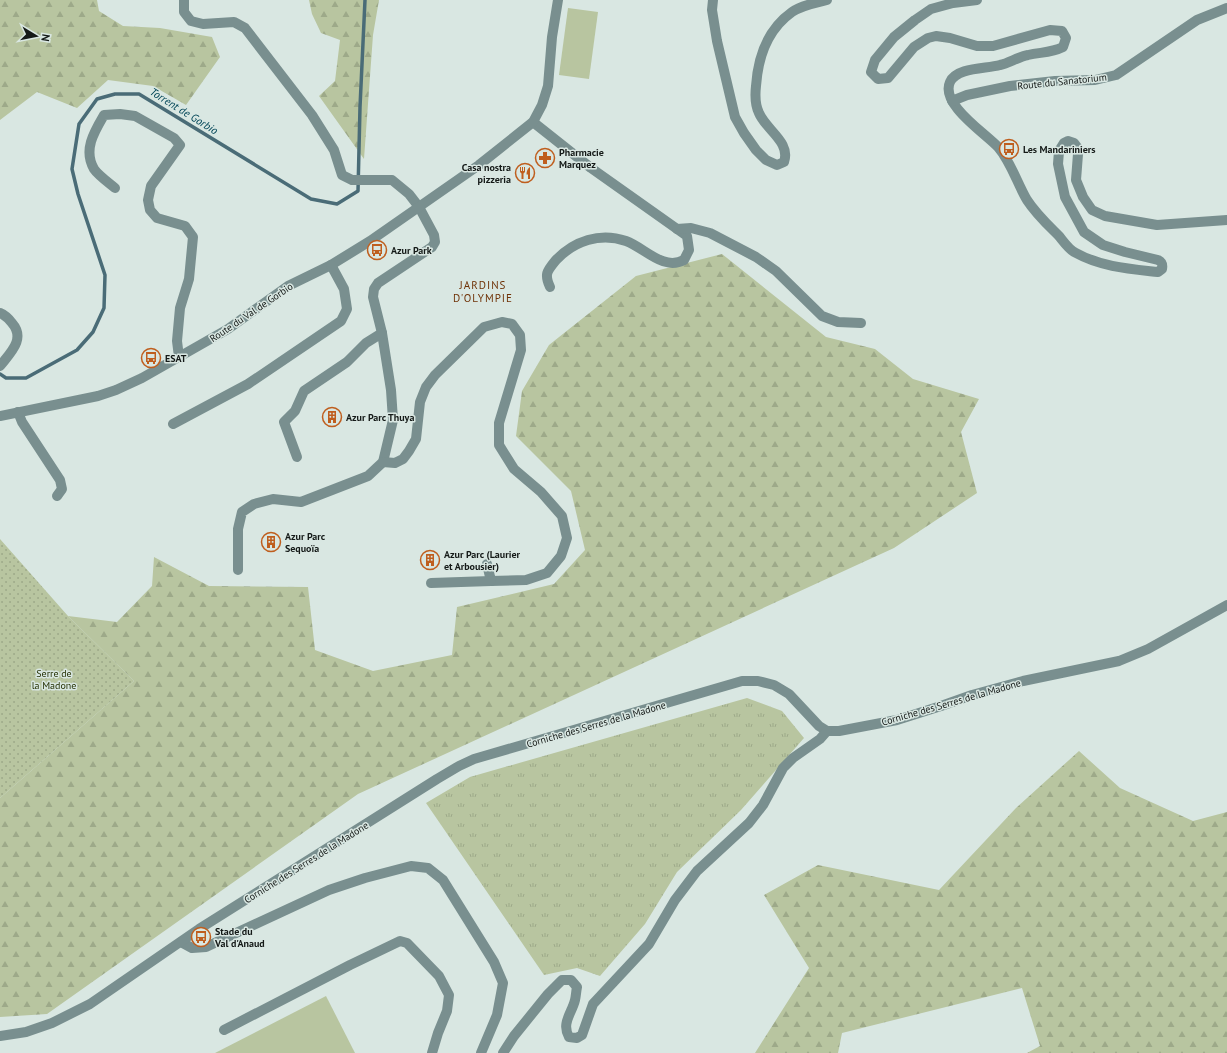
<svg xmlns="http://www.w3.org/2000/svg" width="1227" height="1053" font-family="'PT Sans',sans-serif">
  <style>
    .grass { fill: url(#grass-tufts) }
    .forest { fill: url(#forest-firs) }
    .garden { fill: url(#garden-dots) }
    .pitch { fill: #b8c5a0 }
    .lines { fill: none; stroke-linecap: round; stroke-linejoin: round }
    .stream { stroke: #4a6c77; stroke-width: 3.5 }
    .minor { stroke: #798f8f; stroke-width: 10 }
    .labels { text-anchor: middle; stroke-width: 3; stroke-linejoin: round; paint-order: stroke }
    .street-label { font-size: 10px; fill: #141917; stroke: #d9e7e2 }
    .poi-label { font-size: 10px; font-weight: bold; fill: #141917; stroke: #d9e7e2; text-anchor: start }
    .park-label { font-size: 10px; fill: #243002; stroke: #d9e7e2 }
    .water-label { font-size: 11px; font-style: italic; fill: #004557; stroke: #d9e7e2 }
    .neighbourhood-label { font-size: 11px; letter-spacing: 1px; fill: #6f3207; stroke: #d9e7e2 }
  </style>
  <defs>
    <pattern id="grass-tufts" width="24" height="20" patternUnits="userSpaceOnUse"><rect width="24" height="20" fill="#b8c5a0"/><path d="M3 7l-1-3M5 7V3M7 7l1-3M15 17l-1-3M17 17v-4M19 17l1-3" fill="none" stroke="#9da989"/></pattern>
    <pattern id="forest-firs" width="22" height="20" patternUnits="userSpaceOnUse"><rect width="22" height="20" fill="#b8c5a0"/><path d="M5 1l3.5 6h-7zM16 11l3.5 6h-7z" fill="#9da989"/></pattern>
    <pattern id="garden-dots" width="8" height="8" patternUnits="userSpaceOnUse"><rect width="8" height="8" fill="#b8c5a0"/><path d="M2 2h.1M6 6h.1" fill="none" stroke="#9da989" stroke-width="1.8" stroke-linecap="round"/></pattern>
  </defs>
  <rect width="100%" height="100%" fill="#d9e7e2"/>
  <!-- grass -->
  <polygon class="grass" points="747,698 782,711 804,738 741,810 677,872 645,924 600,976 577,968 544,975 426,803 470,777"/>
  <!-- forest -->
  <g class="forest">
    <polygon points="0,0 97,0 99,11 123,26 160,28 212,37 220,57 186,105 153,86 108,80 77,108 37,92 0,120"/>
    <polygon points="309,0 379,0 373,35 364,159 319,96 335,81 340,40 321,33 312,14"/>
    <polygon points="722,254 826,337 875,349 913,379 979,399 961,432 977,493 894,548 358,794 47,1014 0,1017 0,798 134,681 68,616 117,622 152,586 154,557 209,586 308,587 315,650 373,671 452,655 457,607 554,584 585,550 571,491 516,436 522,391 549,345 636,276"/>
    <polygon points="1079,751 1120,788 1193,821 1227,812 1227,1053 1027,1053 1040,1046 1022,988 842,1033 838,1053 755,1053 809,968 764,895 818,865 939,890 1016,808"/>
  </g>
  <!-- garden -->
  <polygon class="garden" points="0,539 68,616 134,681 0,798"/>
  <!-- pitch -->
  <g class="pitch">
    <polygon points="568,8 598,12 589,79 559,75"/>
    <polygon points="326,996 355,1053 215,1053"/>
  </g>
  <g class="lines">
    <!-- stream -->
    <polyline class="stream" points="0,374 6,378 26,378 77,350 93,332 104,308 105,275 78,194 72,169 79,124 97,99 115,94 139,94 311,199 337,204 358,191 360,107 365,0"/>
    <!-- minor -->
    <g class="minor">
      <polyline points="184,0 184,12 191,21 203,24 234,22 245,28 312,115 334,150 342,175 352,180 392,180 409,194 419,207 434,235 435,242 432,247 378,283 374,289 373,297 382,333 391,390 393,420 383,462 368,476 301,502 273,499 254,504 242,512 238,529 238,570"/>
      <path d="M713 0 712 10 717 41 735 117 744 133 756 150 766 160 777 165 784 162C791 142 766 130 759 113 755 105 755 95 756 86 758 57 768 29 792 12 802 5 815 3 827 0"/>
      <path d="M977 0 953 3 931 9 915 20 894 37 875 60 871 72 878 79 888 78 914 47 928 38 936 36 950 38 977 46H993L1050 30 1062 31 1066 38 1063 47C1051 53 1041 52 1028 55 1018 57 1009 63 1000 65 986 69 957 67 950 82 940 104 985 133 998 147 1011 162 1017 183 1027 200 1036 214 1048 225 1059 236 1064 242 1069 250 1076 253 1101 267 1131 269 1158 272L1162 269C1163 264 1162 262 1158 260L1125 252 1103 245 1084 232 1065 197 1058 164 1059 151 1064 143 1068 141 1074 143 1077 147 1078 154 1076 180 1083 197 1092 210 1105 216 1157 225 1227 220"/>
      <polyline points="952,101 967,95 1010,86 1055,81 1095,80 1116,75 1197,20 1227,8"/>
      <path d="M533 122 591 168 687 236 689 250 684 260C663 271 645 248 626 241 600 232 574 241 556 260 547 271 544 274 550 287"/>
      <path d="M115 188C109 183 98 175 94 169 83 150 94 132 104 115L120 114 135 116 174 138 180 145 151 186 148 200 150 210 157 218 185 226 193 237 189 279 180 308 177 341 179 357"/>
      <polyline points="677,229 691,228 710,233 756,257 776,271 822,316 838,322 861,323"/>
      <path d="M0 313C5 315 8 318 12 323 26 339 10 353 0 366"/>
      <polyline points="18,412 22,422 60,480 62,489 57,496"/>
      <polyline points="0,416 98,396 116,390 142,378 228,329 288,286 331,265 370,241 479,165 533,122 542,105 548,86 552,37 558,0"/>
      <polyline points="173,424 248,384 341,321 347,309 344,289 331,265"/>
      <polyline points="297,457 284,422 295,411 304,391 347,362 366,343 382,333"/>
      <polyline points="383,462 395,463 403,459 409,451 416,439 420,402 426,387 435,375 484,327 502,322 512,324 520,335 521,350 499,423 499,445 514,469 541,492 562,516 567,538 561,556 547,573 526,580 491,581 487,564"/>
      <polyline points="431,583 491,581"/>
      <polyline points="181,942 192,948 206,947 329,890 365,878 411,866 428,868 443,880 494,962 503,983 497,1015 481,1053"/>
      <polyline points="224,1030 350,965 400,941 407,943 439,976 449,995 447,1011 438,1033 432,1053"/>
      <polyline points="0,1036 26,1032 52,1023 90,1004 199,929 437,779 459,766 474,759 742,681 758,681 774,685 789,694 819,726 827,731 839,731 897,720 941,706 972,695 1023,681 1119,661 1148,649 1227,605"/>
      <path d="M503 1053 514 1036 548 994 562 980H571L577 987C576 992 576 996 575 1000 572 1013 561 1023 569 1037L577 1038 582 1035 593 1004 649 944 675 900 697 871 749 823 763 805 783 768 793 758 820 739 827 731"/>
    </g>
  </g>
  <!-- icons -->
  <defs>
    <symbol id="bus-ring" viewBox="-11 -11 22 22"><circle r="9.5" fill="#d9e7e2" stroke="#bf5e1e" stroke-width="1.5"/><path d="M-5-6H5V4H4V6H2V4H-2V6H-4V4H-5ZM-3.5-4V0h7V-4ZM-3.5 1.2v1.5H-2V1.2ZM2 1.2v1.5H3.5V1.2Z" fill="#bf5e1e"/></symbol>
    <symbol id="pharmacy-ring" viewBox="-11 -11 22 22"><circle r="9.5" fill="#d9e7e2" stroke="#bf5e1e" stroke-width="1.5"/><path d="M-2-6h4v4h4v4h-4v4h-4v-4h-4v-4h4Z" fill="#bf5e1e"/></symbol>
    <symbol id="restaurant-ring" viewBox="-11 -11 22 22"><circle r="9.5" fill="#d9e7e2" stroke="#bf5e1e" stroke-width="1.5"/><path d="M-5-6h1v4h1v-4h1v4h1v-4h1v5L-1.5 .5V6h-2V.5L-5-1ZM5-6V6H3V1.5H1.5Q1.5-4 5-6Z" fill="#bf5e1e"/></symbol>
    <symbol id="building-ring" viewBox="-11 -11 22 22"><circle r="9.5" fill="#d9e7e2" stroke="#bf5e1e" stroke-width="1.5"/><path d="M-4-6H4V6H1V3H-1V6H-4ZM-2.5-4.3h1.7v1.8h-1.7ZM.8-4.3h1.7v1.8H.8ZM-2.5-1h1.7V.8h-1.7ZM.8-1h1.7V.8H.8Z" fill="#bf5e1e"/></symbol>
  </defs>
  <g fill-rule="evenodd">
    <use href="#bus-ring" x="998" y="138" width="22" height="22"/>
    <use href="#pharmacy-ring" x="534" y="147" width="22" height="22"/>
    <use href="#restaurant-ring" x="514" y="162" width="22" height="22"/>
    <use href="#bus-ring" x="366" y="239" width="22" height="22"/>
    <use href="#bus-ring" x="140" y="347" width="22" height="22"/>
    <use href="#building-ring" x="321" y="406" width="22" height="22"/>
    <use href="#building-ring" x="260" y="531" width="22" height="22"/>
    <use href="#building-ring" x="419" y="549" width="22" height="22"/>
    <use href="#bus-ring" x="190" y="926" width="22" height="22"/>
  </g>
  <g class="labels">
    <!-- street labels -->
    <g class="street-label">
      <text transform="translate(1062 81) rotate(-6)" y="4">Route du Sanatorium</text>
      <text transform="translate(251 312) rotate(-34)" y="4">Route du Val de Gorbio</text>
      <text transform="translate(951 702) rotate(-16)" y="4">Corniche des Serres de la Madone</text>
      <text transform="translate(596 724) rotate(-16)" y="4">Corniche des Serres de la Madone</text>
      <text transform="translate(306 862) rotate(-32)" y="4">Corniche des Serres de la Madone</text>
    </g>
    <!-- poi labels -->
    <g class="poi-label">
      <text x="1023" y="153">Les Mandariniers</text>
      <text x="559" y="156">Pharmacie<tspan x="559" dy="12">Marquez</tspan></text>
      <text x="511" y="171" text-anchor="end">Casa nostra<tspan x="511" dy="12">pizzeria</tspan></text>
      <text x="391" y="254">Azur Park</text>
      <text x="165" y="362">ESAT</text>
      <text x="346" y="421">Azur Parc Thuya</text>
      <text x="285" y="540">Azur Parc<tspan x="285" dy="12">Sequoïa</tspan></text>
      <text x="444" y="558">Azur Parc (Laurier<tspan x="444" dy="12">et Arbousier)</tspan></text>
      <text x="215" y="935">Stade du<tspan x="215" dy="12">Val d'Anaud</tspan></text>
    </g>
    <!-- park labels -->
    <g class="park-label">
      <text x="54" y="677">Serre de<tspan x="54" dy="12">la Madone</tspan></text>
    </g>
    <!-- water labels -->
    <g class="water-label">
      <text transform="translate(184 111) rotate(32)" y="4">Torrent de Gorbio</text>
    </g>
    <!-- neighbourhood labels -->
    <g class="neighbourhood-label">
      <text x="483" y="289">JARDINS<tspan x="483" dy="13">D'OLYMPIE</tspan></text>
    </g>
  </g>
  <!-- north arrow -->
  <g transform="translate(36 36) rotate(100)" stroke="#d9e7e2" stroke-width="3" paint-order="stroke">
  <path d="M0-3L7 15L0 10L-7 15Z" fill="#141917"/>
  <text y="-6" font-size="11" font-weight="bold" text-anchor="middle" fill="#141917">N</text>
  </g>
</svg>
